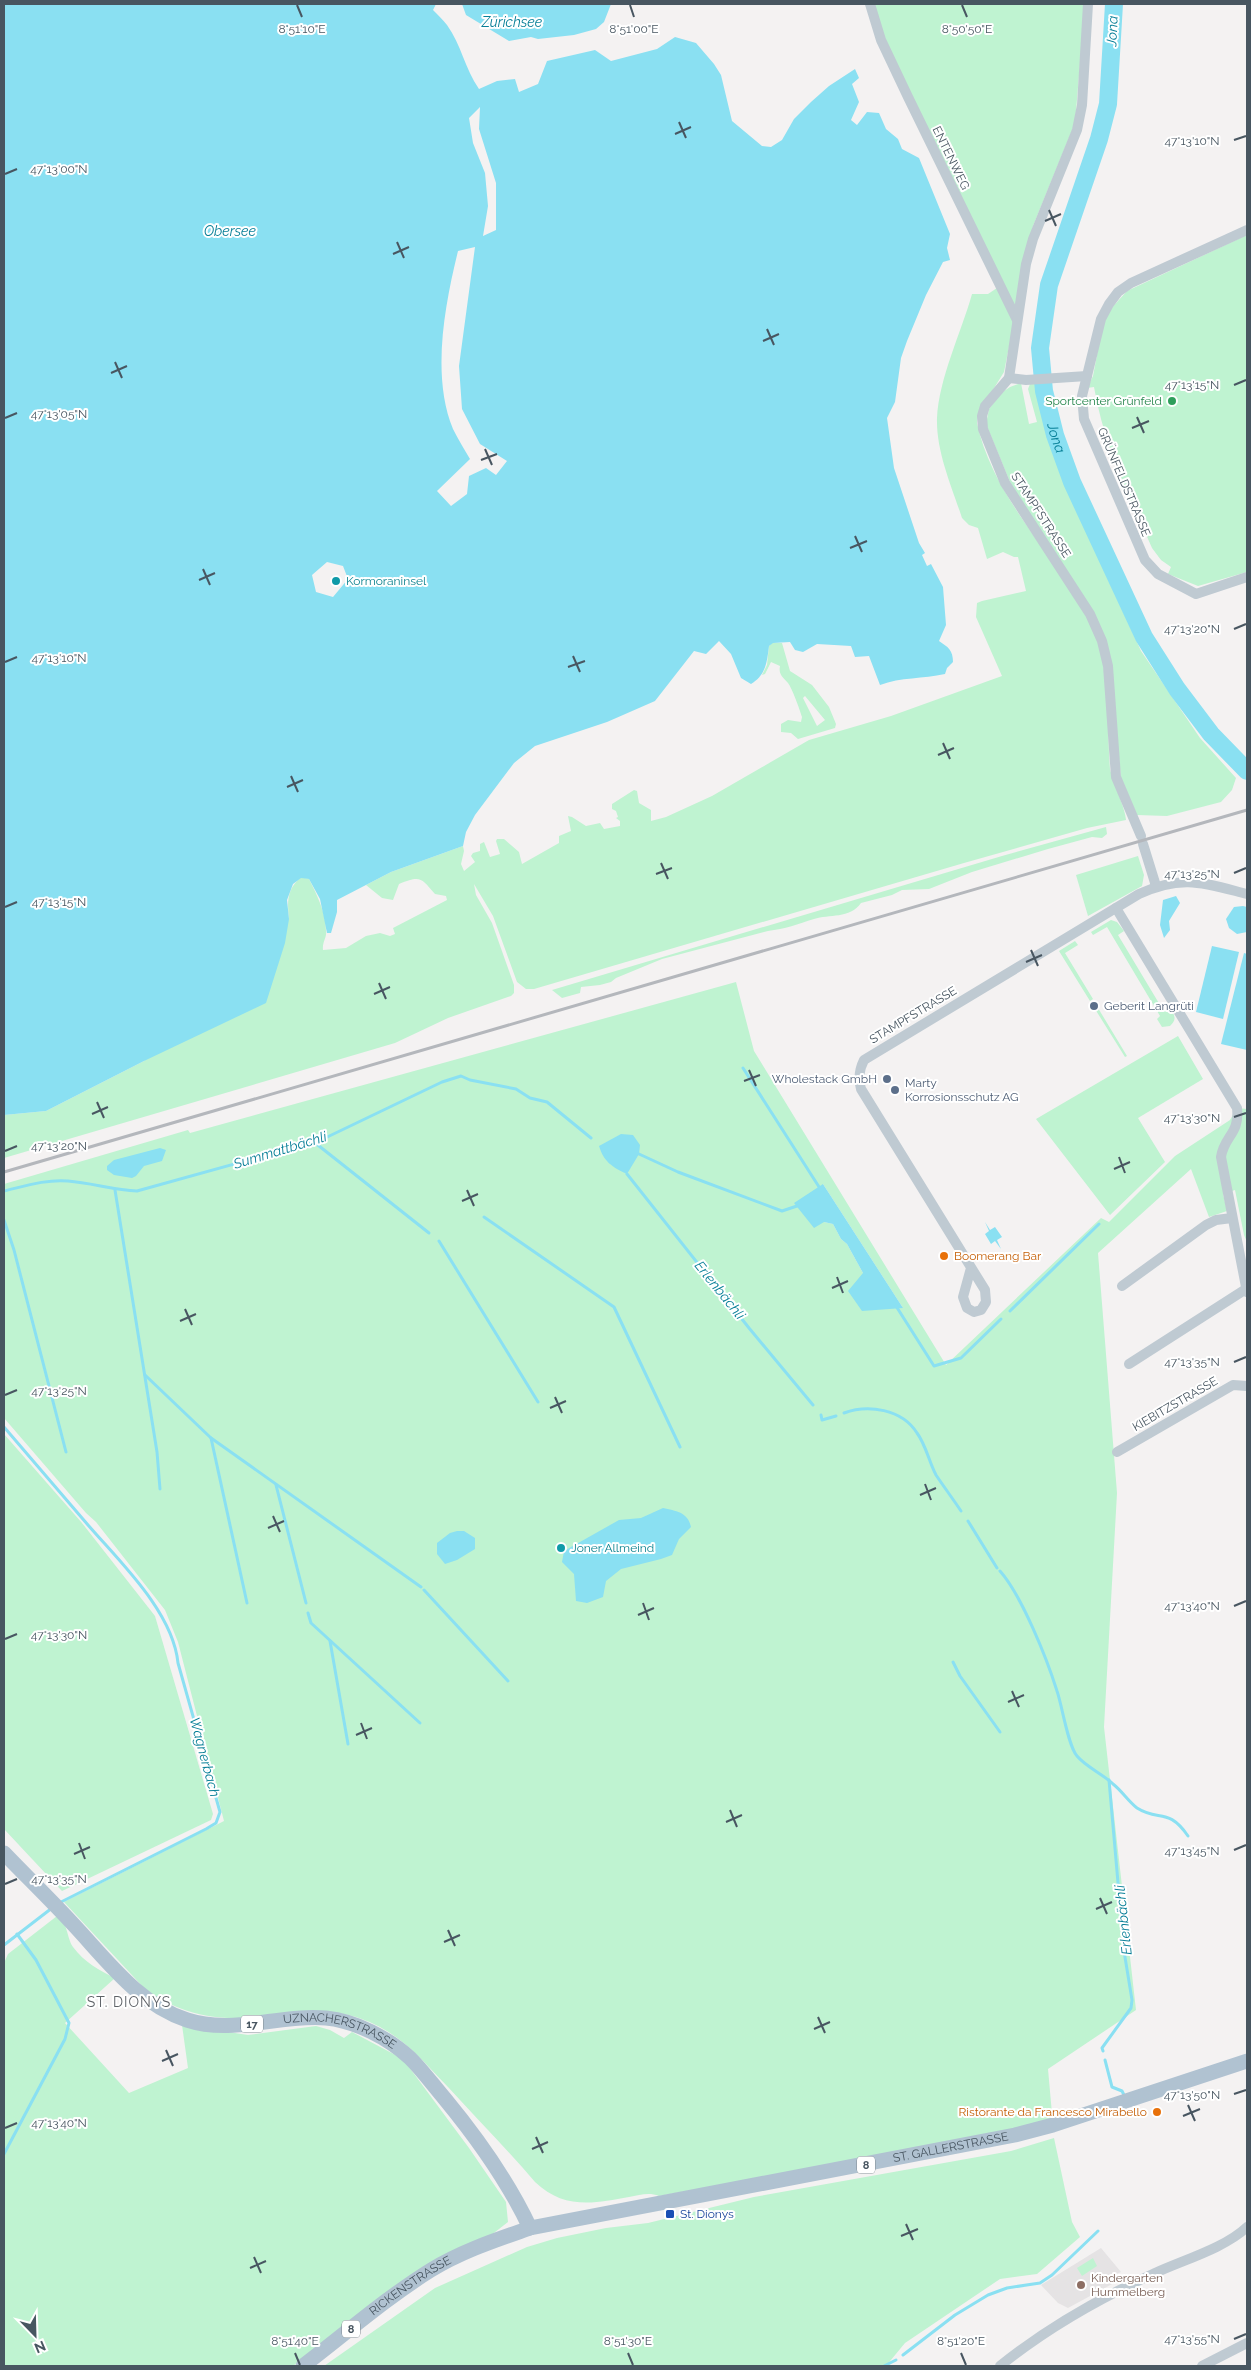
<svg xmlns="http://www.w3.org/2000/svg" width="1251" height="2370" font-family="Raleway,sans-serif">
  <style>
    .education { fill: #e5e3e4 }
    .green { fill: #bff3d1; fill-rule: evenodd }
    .water { fill: #8ae0f2; fill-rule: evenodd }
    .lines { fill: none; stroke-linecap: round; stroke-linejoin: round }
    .stream { stroke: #8ae0f2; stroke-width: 3 }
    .river { stroke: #8ae0f2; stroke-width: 18 }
    .minor { stroke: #bfcad2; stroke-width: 10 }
    .primary { stroke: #b0c2d1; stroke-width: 15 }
    .rail { stroke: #b4b7bc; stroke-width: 3 }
    .ticks { fill: none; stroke: #485661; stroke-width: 2 }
    .leisure-dot { fill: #2e9e5b; stroke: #fff; stroke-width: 2 }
    .culture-dot { fill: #0f9aa8; stroke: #fff; stroke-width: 2 }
    .service-dot { fill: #5c6f8a; stroke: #fff; stroke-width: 2 }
    .food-dot { fill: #e8710a; stroke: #fff; stroke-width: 2 }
    .transit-dot { fill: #1a4fb4; stroke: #fff; stroke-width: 2 }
    .education-dot { fill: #8d6e63; stroke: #fff; stroke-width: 2 }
    .labels { text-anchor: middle; stroke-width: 4; stroke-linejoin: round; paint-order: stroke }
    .shield { fill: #fff; stroke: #7f8990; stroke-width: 1 }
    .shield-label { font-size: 11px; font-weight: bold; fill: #485661 }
    .street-label { font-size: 12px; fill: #485661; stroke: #fff }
    .leisure-label { font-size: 12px; fill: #27864d; stroke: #fff; text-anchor: end }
    .culture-label { font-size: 12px; fill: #0d838f; stroke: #fff; text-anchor: start }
    .service-label { font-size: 12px; fill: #4e5e75; stroke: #fff; text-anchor: start }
    .food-label { font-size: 12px; fill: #c56008; stroke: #fff; text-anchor: start }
    .transit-label { font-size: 12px; fill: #164399; stroke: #fff; text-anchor: start }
    .education-label { font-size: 12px; fill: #785e54; stroke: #fff; text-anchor: start }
    .water-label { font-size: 14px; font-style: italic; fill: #077f97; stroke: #fff }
    .neighbourhood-label { font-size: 14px; letter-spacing: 1px; fill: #5e6267; stroke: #fff }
    .ticks-label { font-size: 12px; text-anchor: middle; fill: #485661; stroke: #fff; stroke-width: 4; stroke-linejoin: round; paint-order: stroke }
  </style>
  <rect width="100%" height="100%" fill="#f4f2f2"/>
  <!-- education -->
  <polygon class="education" points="1101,2248 1121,2272 1111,2276 1114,2283 1068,2308 1058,2303 1041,2285"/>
  <!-- green -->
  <g class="green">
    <path d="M870 4H1085L1075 123 1033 226 1004 372 978 414 977 423C994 503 1063 560 1095 634 1110 670 1107 730 1110 769 1113 782 1126 810 1126 820L1087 828 964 863 534 989H526L517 982 493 916 474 884 476 895 492 923 514 985V993L511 996 448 1018 395 1043 4 1158V1115L46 1111 144 1061 289 919C287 902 287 889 301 877L309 879C317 895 326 913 326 931 327 938 322 942 323 950L346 948 366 936 380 933 390 936 395 934 393 928 447 900 446 896 435 894C421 878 421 875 399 884L393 900 382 898 366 885 391 872 463 846 464 851 461 864 464 871 475 862 471 856 473 853 480 851V844L484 842 490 857 500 854 496 841 497 839H504L519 852 522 864 559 843V836L571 831 568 816 572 817 586 826 600 823 604 829 620 826V821L616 818 618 817 616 811 612 809V804L634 790 637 791 639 803 651 810V821L666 817 712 796 809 740 891 716 1002 676 976 617 977 603 982 601 1026 591 1018 557H1014L1003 552 987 559 978 528 969 525 962 518C952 487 936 452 937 418 939 378 961 333 972 294H988L1000 286 938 159Z"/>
    <path d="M1247 235V572L1198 586 1168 574 1171 567 1161 560 1152 548C1128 493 1104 446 1094 387L1087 388 1093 376 1102 328 1108 312 1127 291Z"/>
    <polygon points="1021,383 1029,424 1037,422 1028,389 1030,384 1035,383 1044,419 1060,467 1106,575 1141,651 1200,738 1236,778 1232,790 1221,802 1167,816 1137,815 1121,778 1108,648 1012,487 986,424 989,409 1001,393 1010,387"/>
    <path d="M772 643H782L790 671 812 685 829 707 836 724 835 728 798 739 791 733 781 732V724L788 720 801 722 802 717C800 710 792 688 788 683 784 678 778 675 780 666L771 662 765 674 762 675 767 665 769 646ZM805 696 825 720 817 726 803 698Z"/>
    <path d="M1106 827 1107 834 1102 838 1092 837 1048 849 972 872 929 889 902 890 892 895 861 903C850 919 829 914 814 919 798 924 785 929 768 931L662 959 616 978 611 982 600 985 581 987 580 993 562 998 552 990 1002 856Z"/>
    <polygon points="1138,856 1144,875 1142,886 1088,916 1076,875"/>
    <path d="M1111 920 1117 922 1124 931 1118 935 1163 1010 1169 1006C1174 1014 1178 1019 1170 1026L1162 1027 1157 1019 1160 1016 1107 927 1093 935 1091 932Z"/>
    <polygon points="1075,941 1078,945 1065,953 1093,999 1090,1001 1059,951"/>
    <path d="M736 982 754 1051 946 1365 1101 1218 1109 1222 1175 1156 1230 1120 1237 1108 1247 1109V1242L1244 1235 1235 1190 1223 1194 1227 1211 1209 1217 1191 1169 1098 1253 1117 1493 1104 1727 1136 2010 1048 2069 1053 2125 659 2196C649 2192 640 2195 629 2197 593 2204 563 2209 535 2182 507 2149 477 2119 448 2087 418 2056 399 2031 356 2017 319 2005 284 2016 247 2018 209 2020 174 2011 144 1988L64 1902 224 1821 178 1642 165 1610 96 1522 86 1513 4 1418V1184L188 1130 190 1133ZM823 1184 903 1308 863 1273 847 1244 841 1239 833 1224 824 1222Z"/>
    <polygon points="1098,1008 1127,1056 1125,1057 1095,1009"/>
    <polygon points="1178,1036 1203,1079 1138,1118 1165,1162 1110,1215 1036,1119"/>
    <polygon points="4,1434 82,1523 155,1616 213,1814 211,1820 62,1891 4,1829"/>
    <path d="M57 1916C69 1925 66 1936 73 1947 84 1962 100 1971 115 1978L65 2023 129 2093 188 2068 182 2025 248 2035 316 2026 330 2030 344 2038 352 2032 403 2059 469 2148 506 2202 508 2222 490 2236 362 2313 293 2366H4V1963L8 1954Z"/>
    <polygon points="1054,2138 1072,2222 1080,2237 1037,2274 1000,2279 905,2343 886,2366 324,2366 435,2288 527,2247 557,2238 606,2228 648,2223 754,2197 1011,2151"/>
    <polygon points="1093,2258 1097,2266 1082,2276 1077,2268"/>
  </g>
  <!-- water -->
  <g class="water">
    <path d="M4 4H436L433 10C438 15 443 20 447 25 461 44 465 69 479 89L497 81 515 79 519 92 538 84 547 61 595 50 611 61 657 49 675 37 696 43 714 64 721 75 732 121 762 146 771 147 782 140 794 119 811 102 829 86 855 69 859 78 852 84 859 102 851 120 857 125 867 112 879 113 886 129 898 139 902 149 919 158 950 234 947 248 950 260 943 262 926 295 907 341 901 358 895 402 887 418 894 468 919 543 925 553 922 555 927 566 931 564 943 587 946 625 939 641C948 647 953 650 953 662L947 668 945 674C923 679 901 677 880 685L869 656 855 657 851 646 817 644 803 652 795 650 790 642 773 643 769 646C767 662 766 675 751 684L741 678 731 654 719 641 706 654 694 651 655 701 607 722 535 746 514 763 475 815 466 832 463 846 391 872 337 900V912L331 933H327L320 899 309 879 301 878 293 884 287 900 289 919 285 943 266 1003 144 1061 46 1111 4 1115ZM480 107 479 129 496 183V230L483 236 488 206 485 173 473 143 469 118ZM475 247 459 366 462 409 480 444 507 461 496 475 486 468 469 476 467 494 451 506 437 491 470 459C464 449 458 439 453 429 431 376 445 304 458 251ZM327 562 343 566 348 579 333 597 316 592 312 575Z"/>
    <polygon points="462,4 611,4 604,22 596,29 574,35 538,39 531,37 509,41 466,15"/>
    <polygon points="1176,896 1180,903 1169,921 1170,930 1164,938 1160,925 1163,900"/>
    <polygon points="1243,906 1247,907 1247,932 1237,934 1229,928 1226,919 1234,907"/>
    <polygon points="1212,946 1239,952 1223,1019 1196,1012"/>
    <polygon points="1244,953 1247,954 1247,1050 1221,1044"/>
    <path d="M621 1134 633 1135 640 1145 639 1154 627 1174C612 1167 604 1162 599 1146Z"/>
    <polygon points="160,1148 166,1150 162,1161 144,1166 136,1176 132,1178 114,1175 107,1170 107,1166 114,1160"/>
    <polygon points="823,1184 903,1308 862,1311 848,1291 863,1273 847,1244 841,1239 833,1224 824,1222 814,1228 794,1203"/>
    <polygon points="985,1222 990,1230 995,1227 1002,1237 997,1240 1001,1249 995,1241 991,1244 985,1234 989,1231"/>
    <path d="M663 1508C676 1511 688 1512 691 1527L679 1539 672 1555 661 1559 621 1569 606 1581 603 1597 587 1603 576 1601 574 1574 562 1562 564 1551 619 1520 641 1518Z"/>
    <polygon points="457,1531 464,1531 475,1538 475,1549 457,1560 445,1564 437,1554 437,1543 450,1533"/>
  </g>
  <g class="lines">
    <!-- stream -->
    <g class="stream">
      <polyline points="743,1068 821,1190"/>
      <polyline points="314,1142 429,1233"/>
      <polyline points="639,1154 678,1172 782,1211 797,1206"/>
      <polyline points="627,1174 749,1328 813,1405"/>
      <polyline points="115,1190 157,1452 160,1489"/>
      <path d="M4 1191C25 1186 47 1179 68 1181 92 1183 114 1190 137 1191L321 1140 442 1082 461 1076 470 1080 516 1089 530 1098 547 1102 591 1138"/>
      <polyline points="484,1217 614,1307 680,1447"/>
      <polyline points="4,1220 14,1250 66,1452"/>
      <polyline points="439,1241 538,1402"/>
      <polyline points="896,1306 934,1366 961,1358 1001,1319"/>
      <polyline points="1010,1311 1099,1224"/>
      <polyline points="145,1375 211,1438 421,1587"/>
      <path d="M844 1413C868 1404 902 1409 917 1433 926 1445 929 1462 936 1475 944 1487 953 1499 961 1511"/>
      <polyline points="821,1415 822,1420 836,1416"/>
      <path d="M4 1427C32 1460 60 1492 88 1525 120 1562 173 1612 178 1663L220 1812 216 1823 206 1829 59 1903"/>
      <polyline points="211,1438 247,1603"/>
      <polyline points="276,1485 306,1603"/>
      <polyline points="968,1521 997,1568"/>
      <path d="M1000 1571C1022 1596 1047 1659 1057 1691 1062 1705 1068 1746 1077 1756 1086 1767 1103 1774 1113 1784 1122 1791 1128 1801 1137 1808 1159 1822 1168 1807 1188 1836"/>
      <polyline points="424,1590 508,1681"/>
      <polyline points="308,1613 311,1623 420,1723"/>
      <polyline points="330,1641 348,1744"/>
      <polyline points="953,1662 960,1676 1000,1732"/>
      <polyline points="4,1945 52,1908"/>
      <polyline points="1103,2051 1102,2048 1131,2008 1132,2000 1124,1951 1109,1780"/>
      <polyline points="1105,2060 1112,2087 1122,2091 1124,2095"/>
      <polyline points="4,2154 65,2039 69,2023 36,1960 17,1934"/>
      <polyline points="903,2355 955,2315 988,2295 1007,2288 1040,2283 1052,2275 1098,2231"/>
      <polyline points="884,2366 896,2360"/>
    </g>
    <!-- river -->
    <path class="river" id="s1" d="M1114 4 1108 104 1099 139 1049 285 1040 348 1044 391 1055 435 1072 482 1144 637 1177 689 1211 734 1247 771"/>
    <!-- minor -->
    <g class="minor">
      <polyline points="870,4 881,40 908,97 1017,320"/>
      <polyline points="1088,4 1082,105 1077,130 1033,239 1026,264 1009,378 985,406 982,416 983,429 1005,483 1090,614 1102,641 1108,666 1116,777 1141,836"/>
      <polyline points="1247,230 1131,283 1118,292 1109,304 1101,319 1082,396 1084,419 1145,560 1158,574 1196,594 1247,577"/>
      <polyline points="1009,378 1026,380 1087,376"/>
      <polyline points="1143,844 1156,886"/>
      <path d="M1116 908 1237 1108C1240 1134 1224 1136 1221 1157L1247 1292"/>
      <path d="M971 1268 963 1297 967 1308 974 1312 981 1310 986 1302 985 1290 861 1089C858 1078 859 1070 864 1060L1139 894C1182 874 1204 883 1247 894"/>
      <polyline points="1122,1286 1206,1225 1216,1220 1232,1218"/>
      <polyline points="1129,1364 1246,1289"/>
      <polyline points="1117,1452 1233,1385 1247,1386"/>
      <path d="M1000 2366C1047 2328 1100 2298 1155 2273 1183 2260 1225 2248 1247 2227"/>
      <polyline points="1202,2366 1247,2343"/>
    </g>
    <!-- primary -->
    <g class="primary">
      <path id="s2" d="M4 1853C26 1876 50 1899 72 1923 106 1959 138 2004 187 2020 233 2035 279 2014 326 2018 356 2021 388 2038 410 2058 423 2071 433 2085 445 2099 478 2139 508 2181 530 2228"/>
      <path id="s3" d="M303 2366C345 2334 386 2298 431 2270 462 2251 496 2240 530 2228L1015 2135 1053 2125 1247 2061"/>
    </g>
    <!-- rail -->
    <polyline class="rail" points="4,1172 1247,810"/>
  </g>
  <!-- ticks -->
  <path class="ticks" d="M297 5 302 17M630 5 634 17M962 5 967 17M679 122 686 138M675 134 691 127M1234 140 1246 136M5 174 17 169M1049 210 1056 226M1045 221 1061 214M397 242 404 258M393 254 409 247M767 329 774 345M763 341 779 334M115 362 122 378M111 373 127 366M1234 385 1246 380M1137 417 1144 433M5 418 17 413M1132 428 1149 421M485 449 492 465M481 460 497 454M855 536 862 552M850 548 867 541M203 569 210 585M199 580 215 573M1234 629 1246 624M573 656 580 672M5 662 17 657M568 667 585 661M943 743 950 759M938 755 954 748M291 776 298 792M287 787 303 780M661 863 668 879M1234 873 1246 868M656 874 672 868M5 907 17 902M1031 950 1038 966M1026 962 1042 955M379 983 386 999M374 994 390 987M749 1070 756 1086M744 1081 760 1075M97 1102 104 1118M92 1114 108 1107M1234 1117 1246 1113M5 1151 17 1146M1119 1157 1125 1173M1114 1169 1130 1162M467 1190 474 1206M462 1201 478 1194M837 1277 843 1293M832 1288 848 1281M185 1309 192 1325M180 1321 196 1314M1234 1362 1246 1357M5 1395 17 1390M555 1397 562 1413M550 1408 566 1401M925 1484 931 1500M920 1495 936 1488M273 1516 280 1532M268 1528 284 1521M643 1603 649 1620M1234 1606 1246 1601M638 1615 654 1608M5 1639 17 1634M1012 1691 1019 1707M1008 1702 1024 1695M361 1723 367 1739M356 1735 372 1728M730 1810 737 1827M726 1822 742 1815M79 1843 85 1859M1234 1850 1246 1845M74 1854 90 1847M5 1884 17 1879M1100 1898 1107 1914M1096 1909 1112 1902M448 1930 455 1946M444 1942 460 1935M818 2017 825 2033M814 2029 830 2022M166 2050 173 2066M162 2061 178 2054M1234 2094 1246 2090M1188 2105 1195 2121M1183 2116 1200 2109M5 2128 17 2123M536 2137 543 2153M532 2149 548 2142M906 2224 913 2240M901 2236 918 2229M254 2257 261 2273M250 2268 266 2261M1234 2339 1246 2334M295 2353 300 2365M628 2353 633 2365M961 2353 966 2365"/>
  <!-- markers -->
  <circle class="leisure-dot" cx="1172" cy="401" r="5"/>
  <g class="culture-dot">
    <circle cx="336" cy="581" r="5"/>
    <circle cx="561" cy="1548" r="5"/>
  </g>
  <g class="service-dot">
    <circle cx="1094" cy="1006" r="5"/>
    <circle cx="887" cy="1079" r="5"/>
    <circle cx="895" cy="1090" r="5"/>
  </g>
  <g class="food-dot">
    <circle cx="944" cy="1256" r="5"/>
    <circle cx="1157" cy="2112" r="5"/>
  </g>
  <rect class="transit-dot" x="665" y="2209" width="10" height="10" rx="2.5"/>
  <circle class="education-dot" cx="1081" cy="2285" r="5"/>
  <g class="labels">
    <!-- shield labels -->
    <g class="shield">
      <rect x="241" y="2015.5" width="22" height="17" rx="4"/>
      <rect x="857" y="2156.5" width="18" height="17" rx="4"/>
      <rect x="342" y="2320.5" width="18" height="17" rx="4"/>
    </g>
    <g class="shield-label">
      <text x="252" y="2028">17</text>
      <text x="866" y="2169">8</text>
      <text x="351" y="2333">8</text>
    </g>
    <!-- street labels -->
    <g class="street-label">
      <text transform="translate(951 158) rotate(64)" y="4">ENTENWEG</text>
      <text transform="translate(1124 482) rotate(67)" y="4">GRÜNFELDSTRASSE</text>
      <text transform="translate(1041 515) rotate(57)" y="4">STAMPFSTRASSE</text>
      <text transform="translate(913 1015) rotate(-31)" y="4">STAMPFSTRASSE</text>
      <text transform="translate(1175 1404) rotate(-30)" y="4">KIEBITZSTRASSE</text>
      <text dy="4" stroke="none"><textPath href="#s2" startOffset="406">UZNACHERSTRASSE</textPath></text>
      <text dy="4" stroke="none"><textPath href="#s3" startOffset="696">ST. GALLERSTRASSE</textPath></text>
      <text dy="4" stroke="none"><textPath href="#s3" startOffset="134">RICKENSTRASSE</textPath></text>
    </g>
    <!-- leisure labels -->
    <g class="leisure-label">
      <text x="1162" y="405">Sportcenter Grünfeld</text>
    </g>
    <!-- culture labels -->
    <g class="culture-label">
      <text x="346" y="585">Kormoraninsel</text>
      <text x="571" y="1552">Joner Allmeind</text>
    </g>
    <!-- service labels -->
    <g class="service-label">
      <text x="1104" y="1010">Geberit Langrüti</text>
      <text x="877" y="1083" text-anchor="end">Wholestack GmbH</text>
      <text x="905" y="1087">Marty<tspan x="905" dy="14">Korrosionsschutz AG</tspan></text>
    </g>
    <!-- food labels -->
    <g class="food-label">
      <text x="954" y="1260">Boomerang Bar</text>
      <text x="1147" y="2116" text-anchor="end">Ristorante da Francesco Mirabello</text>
    </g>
    <!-- transit labels -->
    <g class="transit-label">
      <text x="680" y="2218">St. Dionys</text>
    </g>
    <!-- education labels -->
    <g class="education-label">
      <text x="1091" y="2282">Kindergarten<tspan x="1091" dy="14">Hummelberg</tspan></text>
    </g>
    <!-- water labels -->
    <g class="water-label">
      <text x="512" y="27">Zürichsee</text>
      <text transform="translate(1112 31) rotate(-87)" y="5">Jona</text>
      <text x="230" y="236">Obersee</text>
      <text dy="5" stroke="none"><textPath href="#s1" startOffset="446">Jona</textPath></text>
      <text transform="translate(280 1150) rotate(-17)" y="5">Summattbächli</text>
      <text transform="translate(720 1290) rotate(51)" y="5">Erlenbächli</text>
      <text transform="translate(205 1757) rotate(75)" y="5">Wagnerbach</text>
      <text transform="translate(1123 1920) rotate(-96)" y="5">Erlenbächli</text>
    </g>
    <!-- neighbourhood labels -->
    <g class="neighbourhood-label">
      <text x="129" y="2007">ST. DIONYS</text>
    </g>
  </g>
  <g class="ticks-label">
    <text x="302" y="33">8°51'10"E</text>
    <text x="634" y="33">8°51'00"E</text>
    <text x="967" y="33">8°50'50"E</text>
    <text x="1192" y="145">47°13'10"N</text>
    <text x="59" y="173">47°13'00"N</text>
    <text x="1192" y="389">47°13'15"N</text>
    <text x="59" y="418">47°13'05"N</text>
    <text x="1192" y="633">47°13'20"N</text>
    <text x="59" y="662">47°13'10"N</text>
    <text x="1192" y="878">47°13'25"N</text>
    <text x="59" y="906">47°13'15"N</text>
    <text x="1192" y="1122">47°13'30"N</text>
    <text x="59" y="1150">47°13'20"N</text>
    <text x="1192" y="1366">47°13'35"N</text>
    <text x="59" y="1395">47°13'25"N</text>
    <text x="1192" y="1610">47°13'40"N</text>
    <text x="59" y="1639">47°13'30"N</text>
    <text x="1192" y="1855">47°13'45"N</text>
    <text x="59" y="1883">47°13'35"N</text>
    <text x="1192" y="2099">47°13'50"N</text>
    <text x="59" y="2127">47°13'40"N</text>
    <text x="1192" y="2343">47°13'55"N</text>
    <text x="295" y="2345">8°51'40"E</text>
    <text x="628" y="2345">8°51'30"E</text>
    <text x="961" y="2345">8°51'20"E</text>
  </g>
  <!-- border -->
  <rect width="1251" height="2370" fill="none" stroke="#485661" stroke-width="10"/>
  <!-- north arrow -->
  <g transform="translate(35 2335) rotate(157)" stroke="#ffffff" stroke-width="4" paint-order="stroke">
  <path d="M0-4L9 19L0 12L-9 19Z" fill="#485661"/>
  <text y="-8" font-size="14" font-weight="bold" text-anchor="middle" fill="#485661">N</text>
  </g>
</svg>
